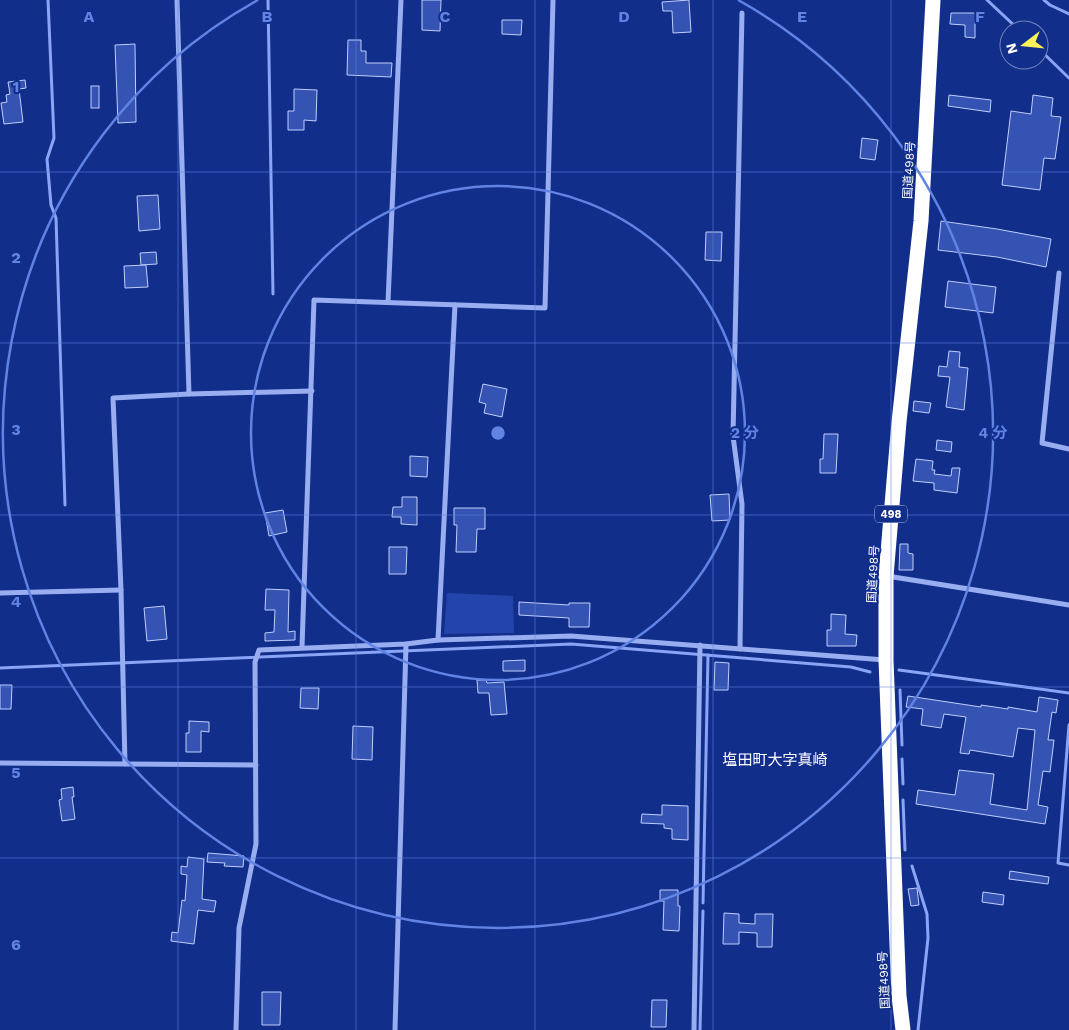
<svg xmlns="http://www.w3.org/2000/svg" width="1069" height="1030" font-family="'Work Sans','Noto Sans JP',sans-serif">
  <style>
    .green { fill: #2344aa }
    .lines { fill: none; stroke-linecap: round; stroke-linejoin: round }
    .stream { stroke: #8aa5f5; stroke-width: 3 }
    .building { fill: #3553b2; stroke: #bfcefc }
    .street { stroke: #99aef1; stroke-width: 5 }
    .highway { stroke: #fff; stroke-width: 15 }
    .grid { fill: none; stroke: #6183e4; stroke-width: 1; stroke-opacity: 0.55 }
    .ring { fill: none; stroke: #6183e4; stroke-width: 2.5 }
    .labels { text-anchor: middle; stroke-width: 4; stroke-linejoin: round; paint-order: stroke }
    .shield { fill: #122e8b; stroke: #b8c0dc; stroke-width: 1 }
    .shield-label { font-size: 11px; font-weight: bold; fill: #fff }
    .street-label { font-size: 12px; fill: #fff; stroke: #122e8b }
    .quarter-label { font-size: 15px; fill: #fff; stroke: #122e8b }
    .grid-label { font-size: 16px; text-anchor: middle; font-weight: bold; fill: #6183e4; stroke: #122e8b; stroke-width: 4; stroke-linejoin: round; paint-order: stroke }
    .centre { fill: #6183e4; stroke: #122e8b; stroke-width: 2.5 }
    .ring-label { font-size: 15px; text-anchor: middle; font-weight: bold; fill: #6183e4; stroke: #122e8b; stroke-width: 4; stroke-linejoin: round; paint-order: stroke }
  </style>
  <rect width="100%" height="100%" fill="#122e8b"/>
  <!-- green -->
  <polygon class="green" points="447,593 513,596 514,633 444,634"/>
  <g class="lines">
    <!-- stream -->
    <g class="stream">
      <polyline points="48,0 54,138 47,159 51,205 56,218 65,505"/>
      <polyline points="268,0 273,294"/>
      <polyline points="987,0 1019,30"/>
      <polyline points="1044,0 1050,5 1069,14"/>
      <polyline points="1039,49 1069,78"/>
      <polyline points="0,668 571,644 851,667 870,672"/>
      <polyline points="899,670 1069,693"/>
      <polyline points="900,690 902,745"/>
      <polyline points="1069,725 1058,863 1069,865"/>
      <polyline points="902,759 903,784"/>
      <polyline points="903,800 905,850"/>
      <polyline points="912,866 927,914 928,938 918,1030"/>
      <polyline points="703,903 708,655"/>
      <polyline points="700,1030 703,911"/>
    </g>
  </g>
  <!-- building -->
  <g class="building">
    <polygon points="422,0 441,0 440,31 422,30"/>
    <polygon points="689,0 691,32 673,33 672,11 663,11 662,2"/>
    <polygon points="951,13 975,13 975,38 965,37 965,25 950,24"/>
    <polygon points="502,20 522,20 521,35 502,34"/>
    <polygon points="348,40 361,40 361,51 366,51 366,63 392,63 391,77 347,75"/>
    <polygon points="135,44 136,122 118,123 115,45"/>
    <polygon points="25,80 26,88 19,89 23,122 4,124 1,103 7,102 6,95 10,94 8,82"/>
    <rect x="91" y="86" width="8" height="22"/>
    <polygon points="294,89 317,90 316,121 304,120 304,130 288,130 288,111 294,111"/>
    <polygon points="949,95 991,100 990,112 948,106"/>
    <polygon points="1033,95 1053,98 1051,116 1061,117 1055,159 1044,158 1040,190 1002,185 1011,111 1031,114"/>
    <polygon points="862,138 878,140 875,160 860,158"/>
    <polygon points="158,195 160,229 139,231 137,196"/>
    <polygon points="941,221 997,229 1051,239 1046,267 997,257 938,250"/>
    <polygon points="706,232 722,232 721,261 705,260"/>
    <polygon points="156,252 157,264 141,265 140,253"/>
    <polygon points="146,265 148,287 125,288 124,266"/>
    <polygon points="948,281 996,287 993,313 945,307"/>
    <polygon points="949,351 960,352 959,367 968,368 964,410 946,407 950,377 938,376 939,366 947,367"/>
    <polygon points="483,384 507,389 502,417 484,413 486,404 479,402"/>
    <polygon points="914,401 931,403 929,413 913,411"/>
    <polygon points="824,434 838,434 836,473 820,473 820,459 823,459"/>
    <polygon points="937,440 952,442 951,452 936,450"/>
    <polygon points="410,456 428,457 427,477 410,476"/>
    <polygon points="916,459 933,461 932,470 935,470 934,474 951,476 952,468 960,468 957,493 934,490 934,483 913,481"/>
    <polygon points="729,494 730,520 712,521 710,495"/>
    <polygon points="402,497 417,497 417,525 401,524 401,517 392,517 393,507 402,507"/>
    <polygon points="454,508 485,508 485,529 477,529 476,552 456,552 457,525 454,525"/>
    <polygon points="283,510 287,532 269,536 265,513"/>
    <polygon points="900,544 908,544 908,553 913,554 913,570 899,570"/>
    <polygon points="389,547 407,547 406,574 389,574"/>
    <polygon points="266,589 289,590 288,632 295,631 295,640 265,641 265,633 274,632 275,610 265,610"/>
    <polygon points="519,602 569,605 569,603 590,603 589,627 569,627 569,618 519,615"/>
    <polygon points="164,606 167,639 147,641 144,608"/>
    <polygon points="831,614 846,615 845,634 857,635 856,646 827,646 827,630 831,630"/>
    <polygon points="525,660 525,671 503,671 503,661"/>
    <polygon points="715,662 729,663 728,690 714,690"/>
    <polygon points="477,680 486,680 487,683 504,682 507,714 491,715 489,693 478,693"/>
    <polygon points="0,685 12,685 11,709 0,709"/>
    <polygon points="301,688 319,688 318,709 300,708"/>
    <polygon points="908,696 981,707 981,705 1008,709 1008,707 1037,712 1039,697 1058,700 1056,713 1052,712 1048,740 1054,740 1050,772 1043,771 1038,805 1048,807 1045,824 916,804 918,790 955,795 959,770 994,774 990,804 1027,810 1035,730 1018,728 1013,757 970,750 969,754 960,753 966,717 944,714 941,728 921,725 923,709 906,707"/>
    <polygon points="189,721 209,722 209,732 201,731 201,752 186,752 186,733 189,733"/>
    <polygon points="353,726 373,727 372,760 352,759"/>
    <polygon points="73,787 74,797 72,797 75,819 62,821 59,800 62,799 61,789"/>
    <polygon points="662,805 688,806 688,840 672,839 672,829 664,828 664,824 641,823 642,814 662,815"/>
    <polygon points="208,853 244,856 243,867 224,866 225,863 207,862"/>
    <polygon points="188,857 204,859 202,899 216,901 214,912 198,910 194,944 171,941 172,932 178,933 182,900 185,901 187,875 181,874 181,866 187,867"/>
    <polygon points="1010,871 1049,877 1048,884 1009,879"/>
    <polygon points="917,888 919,905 911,906 908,889"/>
    <polygon points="660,890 678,890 678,906 680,906 679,931 663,930 664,901 660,901"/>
    <polygon points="983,892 1004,895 1003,905 982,902"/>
    <polygon points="724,913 739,914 739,923 755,924 755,914 773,914 772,947 757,947 757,933 739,932 739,944 723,944"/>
    <polygon points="262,992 281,992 280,1025 262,1025"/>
    <polygon points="652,1000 667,1000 666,1027 651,1027"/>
  </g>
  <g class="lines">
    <!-- street -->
    <g class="street">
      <polyline points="177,0 189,394"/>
      <polyline points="1059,273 1042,443 1069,449"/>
      <polyline points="388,302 401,0"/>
      <polyline points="887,576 1069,605"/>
      <polyline points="0,593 121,590"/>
      <polyline points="438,640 455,305"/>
      <polyline points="302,647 314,300 545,308 553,0"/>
      <polyline points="740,649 742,504 733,436 742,13"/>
      <polyline points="0,763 256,765"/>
      <polyline points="125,764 121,590 113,398 189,394 312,391"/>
      <polyline points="236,1030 239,928 256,844 255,662 259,650 406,644 438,640 571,636 885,660"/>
      <polyline points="395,1030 406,644"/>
      <polyline points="694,1030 700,645"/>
    </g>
    <!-- highway -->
    <polyline class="highway" points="903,1030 899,996 886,660 886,576 899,422 921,221 933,0"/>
  </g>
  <!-- grid -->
  <path class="grid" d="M178 0V1030M356 0V1030M535 0V1030M713 0V1030M891 0V1030M0 172H1069M0 343H1069M0 515H1069M0 687H1069M0 858H1069"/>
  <!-- distance rings -->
  <g class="ring">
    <circle cx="498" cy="433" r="247"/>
    <path d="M738 0A495 495 0 1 1 258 0"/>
  </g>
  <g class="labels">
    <!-- shield labels -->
    <rect class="shield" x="875" y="505.5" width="32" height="17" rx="4"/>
    <g class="shield-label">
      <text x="891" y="518">498</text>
    </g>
    <!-- street labels -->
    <g class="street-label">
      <text transform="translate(909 170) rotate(-87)" y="4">国道498号</text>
      <text transform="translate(873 574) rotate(-87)" y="4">国道498号</text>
      <text transform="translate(884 980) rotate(-93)" y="4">国道498号</text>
    </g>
    <!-- quarter labels -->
    <g class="quarter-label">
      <text x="775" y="765">塩田町大字真崎</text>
    </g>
  </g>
  <g class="grid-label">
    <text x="89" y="22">A</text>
    <text x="267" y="22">B</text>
    <text x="445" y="22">C</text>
    <text x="624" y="22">D</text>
    <text x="802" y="22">E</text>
    <text x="980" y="22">F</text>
    <text x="16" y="92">1</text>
    <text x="16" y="263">2</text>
    <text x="16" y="435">3</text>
    <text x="16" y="607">4</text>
    <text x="16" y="778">5</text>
    <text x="16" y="950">6</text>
  </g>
  <circle cx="498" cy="433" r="8" class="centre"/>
  <g class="ring-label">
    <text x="745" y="438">2 分</text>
    <text x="993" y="438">4 分</text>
  </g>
  <!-- north arrow -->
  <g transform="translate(1024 45) rotate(254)"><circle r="24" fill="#122e8b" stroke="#7182b9"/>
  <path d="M0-4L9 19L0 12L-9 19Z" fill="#fff159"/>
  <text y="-8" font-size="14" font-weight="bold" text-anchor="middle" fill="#ffffff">N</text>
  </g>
</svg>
